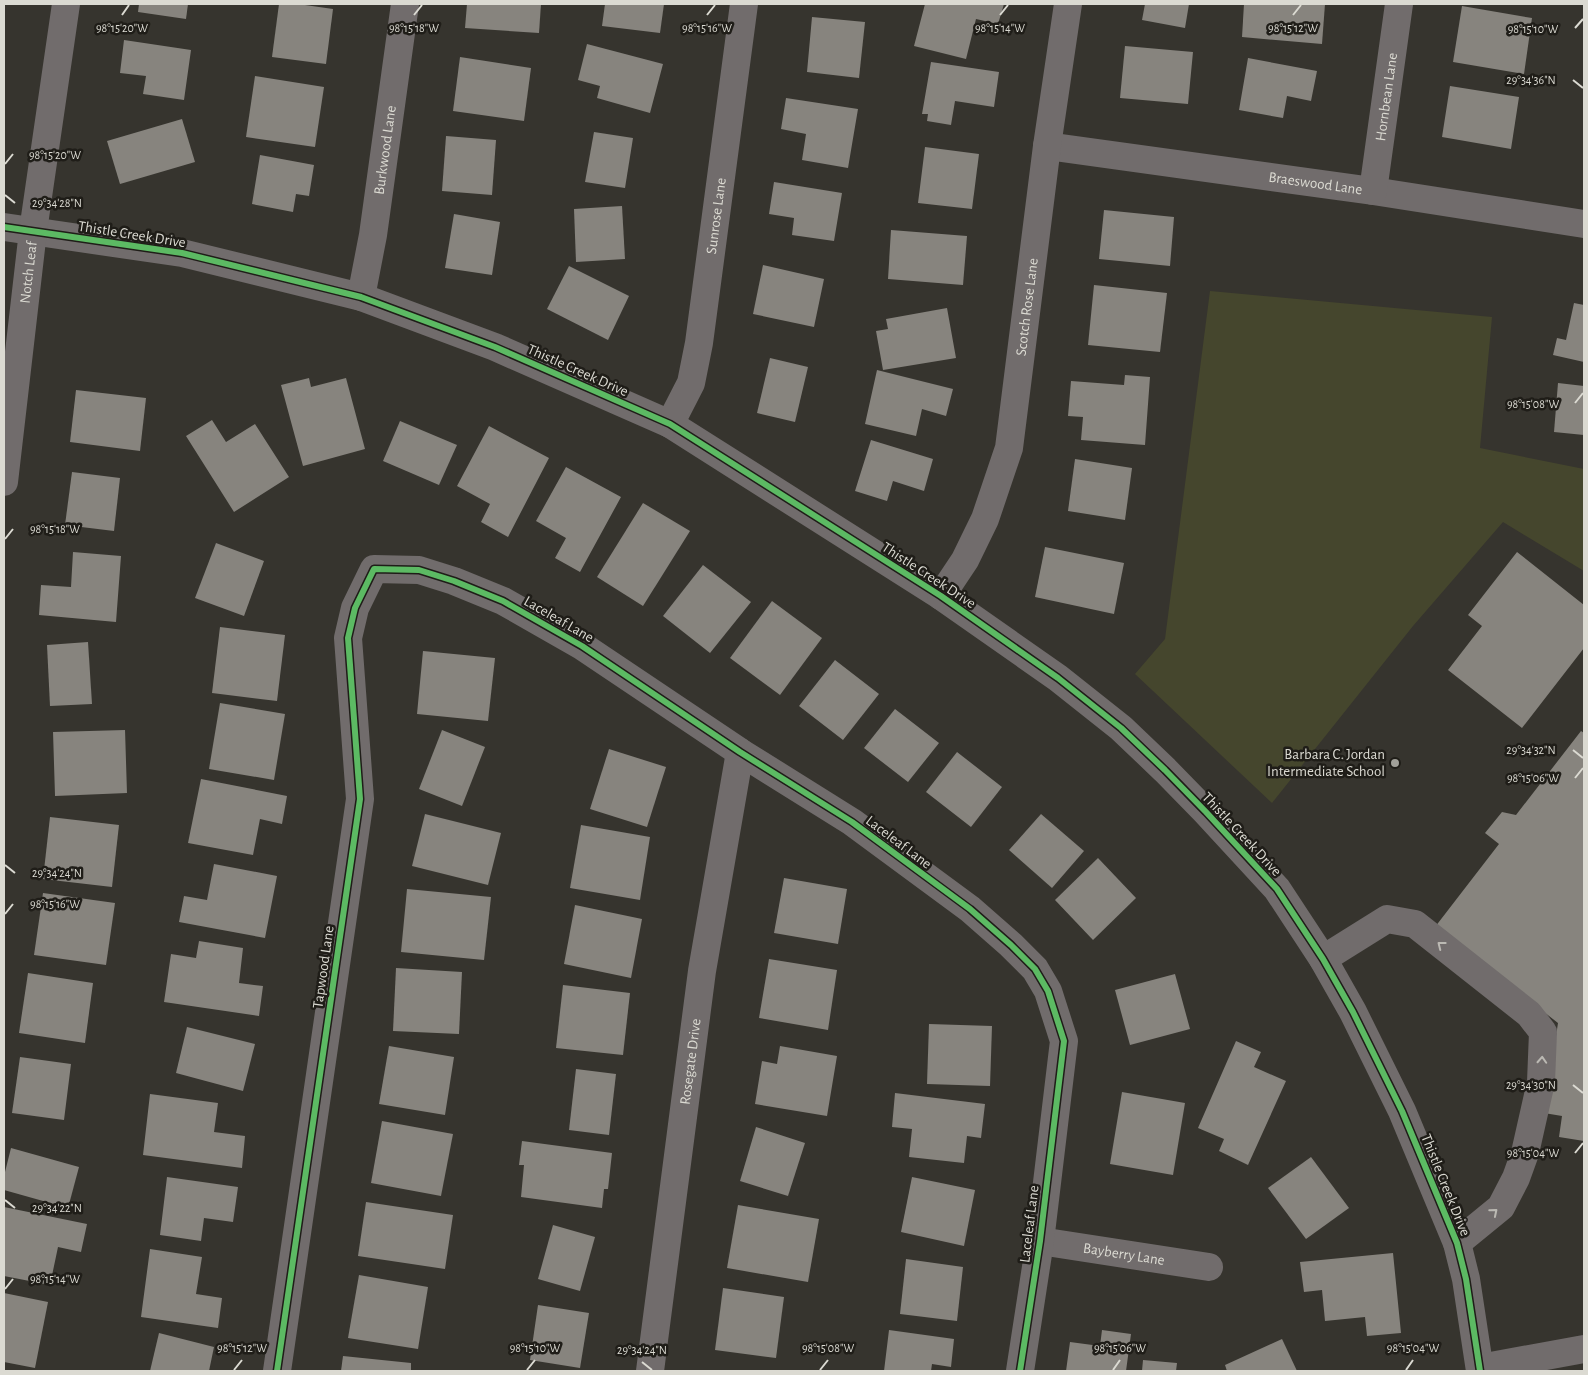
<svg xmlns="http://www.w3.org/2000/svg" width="1588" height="1375" font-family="'Alegreya Sans',sans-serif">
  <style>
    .green { fill: #45462d }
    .building { fill: #87847e }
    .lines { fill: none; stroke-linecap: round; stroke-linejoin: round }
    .minor { stroke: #716c6c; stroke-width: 28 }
    .cycleway-casing { stroke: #1f1d18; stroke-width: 9 }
    .cycleway { stroke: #5cba63; stroke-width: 6 }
    .oneway { stroke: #bbb9b3 }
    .ticks { fill: none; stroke: #dbdad2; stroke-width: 2 }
    .poi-dot { fill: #a1a099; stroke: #1f1d18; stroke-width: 2 }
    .labels { text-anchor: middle; stroke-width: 5; stroke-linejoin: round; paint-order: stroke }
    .street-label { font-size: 15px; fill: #dbdad2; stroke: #1f1d18 }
    .poi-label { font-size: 15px; fill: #dbdad2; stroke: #1f1d18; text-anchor: end }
    .ticks-label { font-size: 12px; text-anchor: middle; fill: #dbdad2; stroke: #1f1d18; stroke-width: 5; stroke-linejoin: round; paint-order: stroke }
  </style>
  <rect width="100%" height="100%" fill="#36342e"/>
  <!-- green -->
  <polygon class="green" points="1210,291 1492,317 1480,448 1584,469 1584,571 1503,522 1413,626 1272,803 1135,674 1165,639"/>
  <!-- building -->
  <g class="building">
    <polygon points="139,4 188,4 186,19 138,12"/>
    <polygon points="279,4 298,4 333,9 326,64 272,57"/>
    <polygon points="467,4 541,4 539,33 465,28"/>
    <polygon points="605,4 664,4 660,33 602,26"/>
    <polygon points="925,4 1004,4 998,24 976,19 966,59 914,46"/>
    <polygon points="1145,4 1189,4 1185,28 1142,20"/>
    <polygon points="1244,4 1325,4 1322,44 1242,37"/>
    <polygon points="1462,6 1532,18 1524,74 1453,62"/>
    <polygon points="812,17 865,22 859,78 807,72"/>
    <polygon points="124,40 191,50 184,100 143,94 146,76 120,73"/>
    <polygon points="587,44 663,64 650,113 597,98 600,86 578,80"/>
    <polygon points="1125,46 1193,52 1188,104 1120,98"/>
    <polygon points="460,57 531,68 524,121 453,111"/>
    <polygon points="1248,58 1317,71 1311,101 1287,96 1283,118 1239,110"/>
    <polygon points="931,62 999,72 994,107 955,101 951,125 927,121 928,114 922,114"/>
    <polygon points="255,76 324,87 315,147 246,137"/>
    <polygon points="1450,86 1519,97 1511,149 1442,137"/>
    <polygon points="786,98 858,109 848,168 802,160 806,134 781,129"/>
    <polygon points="182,119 195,162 120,184 107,141"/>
    <polygon points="594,132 633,138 625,188 585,182"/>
    <polygon points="446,136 496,140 492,195 442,191"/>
    <polygon points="925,147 979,154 972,209 918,203"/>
    <polygon points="260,155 314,165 309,196 296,194 293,212 252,204"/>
    <polygon points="774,182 842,193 834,241 792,235 794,218 769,214"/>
    <polygon points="622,206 625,259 576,262 574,209"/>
    <polygon points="1104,210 1174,217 1170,266 1099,259"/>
    <polygon points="454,214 500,222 492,275 445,268"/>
    <polygon points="891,230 967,236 963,285 888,279"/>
    <polygon points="763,265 824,279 814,327 753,314"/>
    <polygon points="569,266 629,296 608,340 547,309"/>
    <polygon points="1094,285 1167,293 1160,352 1088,345"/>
    <polygon points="1574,303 1584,305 1584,362 1553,355 1557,338 1566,340"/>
    <polygon points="947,308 956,358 883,370 876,331 888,329 886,319"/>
    <polygon points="770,358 808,367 795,422 757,413"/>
    <polygon points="877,370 953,389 946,416 922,409 916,436 865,424"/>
    <polygon points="1125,375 1150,377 1145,445 1081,440 1083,417 1068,416 1071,381 1124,385"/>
    <polygon points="309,378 311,387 346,378 365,449 303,466 281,385"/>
    <polygon points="1558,383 1584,386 1584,435 1554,432"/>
    <polygon points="76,390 146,398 140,451 70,442"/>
    <polygon points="212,420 226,442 255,424 289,477 234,512 186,436"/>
    <polygon points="400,421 457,445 439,485 383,461"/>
    <polygon points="489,426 549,458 508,537 481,522 490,504 457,486"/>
    <polygon points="871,440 933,459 924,491 893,481 887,501 855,491"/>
    <polygon points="1075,459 1132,468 1125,520 1068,511"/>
    <polygon points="566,467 621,497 580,572 555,558 566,538 536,521"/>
    <polygon points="72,472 120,478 114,531 65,525"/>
    <polygon points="643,503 690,531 643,606 597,577"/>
    <polygon points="216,543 264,561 244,616 195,598"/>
    <polygon points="1045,547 1124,563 1114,614 1035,597"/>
    <polygon points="73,552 121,556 116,622 39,615 41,585 71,587"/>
    <polygon points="1517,552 1584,605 1584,648 1522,728 1448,670 1482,626 1468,615"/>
    <polygon points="703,565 751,602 710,653 663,616"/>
    <polygon points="772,601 822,638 780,695 730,658"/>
    <polygon points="220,627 285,635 277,701 212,693"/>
    <polygon points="88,642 92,704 50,706 47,645"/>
    <polygon points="423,651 495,658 488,721 417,714"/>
    <polygon points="835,660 879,694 843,740 799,706"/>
    <polygon points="220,703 285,714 274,780 209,769"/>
    <polygon points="895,709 939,743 908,782 864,748"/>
    <polygon points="125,730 127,793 55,796 53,732"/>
    <polygon points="442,730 485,747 462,806 419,789"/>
    <polygon points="1581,731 1584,733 1584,1141 1559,1137 1562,1116 1544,1113 1558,1023 1435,927 1499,844 1485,833 1502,812 1516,815"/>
    <polygon points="609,749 666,767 647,827 590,809"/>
    <polygon points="957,752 1002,787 971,827 926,792"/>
    <polygon points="201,779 287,796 282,824 260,819 253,855 188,843"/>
    <polygon points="425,814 501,833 488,885 412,866"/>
    <polygon points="1041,814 1084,851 1052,888 1009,850"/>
    <polygon points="50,817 119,825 112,887 43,879"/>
    <polygon points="581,825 650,837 640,900 570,888"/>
    <polygon points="1098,858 1136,898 1093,940 1055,900"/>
    <polygon points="214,864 277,876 265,938 179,922 184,896 207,900"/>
    <polygon points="784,878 847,889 838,944 774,933"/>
    <polygon points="407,889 491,897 484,960 401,952"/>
    <polygon points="43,893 115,903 106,965 34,955"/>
    <polygon points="575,905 642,919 631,978 564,964"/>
    <polygon points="199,941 243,948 239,983 263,986 259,1016 164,1002 171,954 196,958"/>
    <polygon points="769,959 837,970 828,1030 759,1018"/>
    <polygon points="396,968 462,972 459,1034 393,1031"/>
    <polygon points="28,973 93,983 85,1043 19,1033"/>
    <polygon points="1175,974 1190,1029 1130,1045 1115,990"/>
    <polygon points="563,985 630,993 623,1055 556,1048"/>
    <polygon points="929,1024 992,1026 990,1086 927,1084"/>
    <polygon points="187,1027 255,1044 243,1091 176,1073"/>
    <polygon points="1236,1041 1261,1052 1254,1067 1286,1081 1248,1165 1219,1151 1224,1139 1198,1128"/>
    <polygon points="389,1046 454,1057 445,1115 379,1104"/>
    <polygon points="780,1046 837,1056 827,1116 755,1104 762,1061 777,1064"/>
    <polygon points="20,1057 71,1064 64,1120 12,1113"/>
    <polygon points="576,1069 616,1074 609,1135 569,1130"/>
    <polygon points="1122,1092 1185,1103 1173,1175 1110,1164"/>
    <polygon points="895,1093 985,1104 981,1138 967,1136 964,1163 909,1157 912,1129 892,1127"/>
    <polygon points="150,1094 218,1103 214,1132 245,1136 242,1168 143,1155"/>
    <polygon points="382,1121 453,1134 441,1196 371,1183"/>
    <polygon points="756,1127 805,1143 788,1196 740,1181"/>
    <polygon points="522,1141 612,1153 608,1189 604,1189 602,1208 521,1197 524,1165 519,1165"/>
    <polygon points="11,1148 79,1167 68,1208 4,1190 4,1176"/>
    <polygon points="1311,1157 1349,1208 1306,1239 1268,1188"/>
    <polygon points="167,1177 238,1187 233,1222 204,1218 201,1241 160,1235"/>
    <polygon points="912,1177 975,1190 964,1246 901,1232"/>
    <polygon points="366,1202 453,1215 445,1269 358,1256"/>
    <polygon points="738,1205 819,1219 808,1282 727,1268"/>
    <polygon points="4,1207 87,1224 81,1252 58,1247 50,1285 4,1276"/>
    <polygon points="553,1225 595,1237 580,1291 538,1279"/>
    <polygon points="150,1249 202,1257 196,1294 222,1298 218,1328 141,1317"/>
    <polygon points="1393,1253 1401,1333 1367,1336 1365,1317 1325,1321 1322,1290 1304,1292 1300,1262"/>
    <polygon points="906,1259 963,1267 957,1321 900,1314"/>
    <polygon points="359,1275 428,1287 418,1349 348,1338"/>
    <polygon points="723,1288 784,1297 776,1358 715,1350"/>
    <polygon points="4,1293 48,1302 35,1368 4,1362"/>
    <polygon points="538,1305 589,1313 580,1368 530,1360"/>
    <polygon points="889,1330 954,1339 951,1367 932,1364 931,1371 884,1371"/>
    <polygon points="1102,1330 1131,1334 1126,1371 1066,1371 1070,1342 1100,1346"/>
    <polygon points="159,1333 214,1347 209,1371 150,1371"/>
    <polygon points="1282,1339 1297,1371 1227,1371 1225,1365"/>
    <polygon points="343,1356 411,1363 411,1371 341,1371"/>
    <polygon points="1143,1360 1177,1363 1176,1371 1142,1371"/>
  </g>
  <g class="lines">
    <!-- minor -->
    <g class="minor">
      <path id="s1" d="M1047 146 1373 191 1584 224"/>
      <path id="s2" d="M1373 191 1399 4"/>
      <polyline points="4,227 182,253 361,297 495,347 670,424 941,596 1058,678 1121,728 1165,770 1206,812 1277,889 1323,959 1353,1012 1402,1111 1457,1243 1466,1279 1480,1371"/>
      <path id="s3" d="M361 297 373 235 405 4"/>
      <path id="s4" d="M670 424 691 383 699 343 744 4"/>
      <path id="s5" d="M4 482 33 231 66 4"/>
      <path id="s6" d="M941 596 965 560 985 519 1009 448 1047 146 1068 4"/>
      <polyline points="1323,959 1387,919 1415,924 1529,1014 1543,1032 1541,1082 1525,1153 1516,1178 1501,1207 1457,1243"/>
      <path id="s7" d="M1040 1241 1209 1267"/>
      <polyline points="1480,1368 1584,1349"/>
      <polyline points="277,1371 360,799 348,638 355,608 374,569 419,570 454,581 503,601 582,646 740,752 852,822 970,909 1011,945 1035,969 1048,991 1064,1041 1040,1241 1020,1371"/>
      <path id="s8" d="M650 1371 702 971 740 752"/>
    </g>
    <defs>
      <g id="cycleway">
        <polyline points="4,227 182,253 361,297 495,347 670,424 941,596 1058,678 1121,728 1165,770 1206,812 1277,889 1323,959 1353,1012 1402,1111 1457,1243 1466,1279 1480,1371"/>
        <polyline points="277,1371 360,799 348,638 355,608 374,569 419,570 454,581 503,601 582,646 740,752 852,822 970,909 1011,945 1035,969 1048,991 1064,1041 1040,1241 1020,1371"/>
      </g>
    </defs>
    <!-- cycleway casing -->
    <use href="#cycleway" class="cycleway-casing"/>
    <!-- cycleway -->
    <use href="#cycleway" class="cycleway"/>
  </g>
  <!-- one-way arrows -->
  <defs><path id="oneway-chevron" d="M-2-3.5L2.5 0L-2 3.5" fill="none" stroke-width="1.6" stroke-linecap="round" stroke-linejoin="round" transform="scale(1.25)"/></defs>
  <g class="oneway">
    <use href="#oneway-chevron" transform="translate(1441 945) rotate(-142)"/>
    <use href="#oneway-chevron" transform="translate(1542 1060) rotate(-87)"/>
    <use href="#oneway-chevron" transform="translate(1494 1212) rotate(-40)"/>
  </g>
  <!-- ticks -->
  <path class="ticks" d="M122 15 129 5M414 15 422 5M707 15 715 5M1000 15 1008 5M1293 15 1301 5M1575 28 1583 19M1573 80 1583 88M5 164 13 154M5 195 15 203M1575 403 1583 393M5 539 13 529M1573 750 1583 758M1575 778 1583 768M5 865 15 873M5 914 13 904M1573 1085 1583 1093M1575 1153 1583 1143M5 1200 15 1208M5 1289 13 1279M642 1362 652 1370M234 1370 242 1360M527 1370 535 1360M820 1370 828 1360M1113 1370 1120 1360M1406 1370 1413 1360"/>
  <!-- markers -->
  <circle class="poi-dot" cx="1395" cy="763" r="5"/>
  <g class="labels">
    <!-- street labels -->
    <g class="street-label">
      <text dy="5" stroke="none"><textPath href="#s2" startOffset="95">Hornbean Lane</textPath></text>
      <text dy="5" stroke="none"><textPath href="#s3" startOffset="149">Burkwood Lane</textPath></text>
      <text dy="5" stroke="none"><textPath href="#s1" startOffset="271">Braeswood Lane</textPath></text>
      <text dy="5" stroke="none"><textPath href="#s4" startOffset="215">Sunrose Lane</textPath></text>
      <text transform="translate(132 234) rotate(9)" y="5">Thistle Creek Drive</text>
      <text dy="5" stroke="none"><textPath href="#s5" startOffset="211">Notch Leaf</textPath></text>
      <text dy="5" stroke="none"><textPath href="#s6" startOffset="306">Scotch Rose Lane</textPath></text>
      <text transform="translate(578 370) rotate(24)" y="5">Thistle Creek Drive</text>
      <text transform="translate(929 575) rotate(33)" y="5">Thistle Creek Drive</text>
      <text transform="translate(559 619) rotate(30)" y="5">Laceleaf Lane</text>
      <text transform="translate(1242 834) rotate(47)" y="5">Thistle Creek Drive</text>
      <text transform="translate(899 842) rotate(37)" y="5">Laceleaf Lane</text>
      <text transform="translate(323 967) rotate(-82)" y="5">Tapwood Lane</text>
      <text dy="5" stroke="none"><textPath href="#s8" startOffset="312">Rosegate Drive</textPath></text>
      <text transform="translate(1446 1185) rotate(68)" y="5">Thistle Creek Drive</text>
      <text transform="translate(1029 1224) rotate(-83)" y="5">Laceleaf Lane</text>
      <text dy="5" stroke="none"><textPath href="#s7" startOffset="85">Bayberry Lane</textPath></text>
    </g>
    <!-- poi labels -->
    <g class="poi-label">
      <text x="1385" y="759">Barbara C. Jordan<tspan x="1385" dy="17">Intermediate School</tspan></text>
    </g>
  </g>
  <g class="ticks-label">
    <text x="414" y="32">98°15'18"W</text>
    <text x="707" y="32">98°15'16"W</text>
    <text x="1293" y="32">98°15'12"W</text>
    <text x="122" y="32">98°15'20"W</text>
    <text x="1000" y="32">98°15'14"W</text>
    <text x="1533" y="33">98°15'10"W</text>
    <text x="1531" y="84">29°34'36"N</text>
    <text x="55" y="159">98°15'20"W</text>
    <text x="57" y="207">29°34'28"N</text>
    <text x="1533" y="408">98°15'08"W</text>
    <text x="55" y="533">98°15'18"W</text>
    <text x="1531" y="754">29°34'32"N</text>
    <text x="1533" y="782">98°15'06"W</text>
    <text x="57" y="877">29°34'24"N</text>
    <text x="55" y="908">98°15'16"W</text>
    <text x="1531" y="1089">29°34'30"N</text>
    <text x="1533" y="1157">98°15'04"W</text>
    <text x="57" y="1212">29°34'22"N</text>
    <text x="55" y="1283">98°15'14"W</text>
    <text x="242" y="1352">98°15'12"W</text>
    <text x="535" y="1352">98°15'10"W</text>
    <text x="828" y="1352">98°15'08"W</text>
    <text x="1120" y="1352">98°15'06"W</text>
    <text x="1413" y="1352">98°15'04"W</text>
    <text x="642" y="1354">29°34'24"N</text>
  </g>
  <!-- border -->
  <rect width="1588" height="1375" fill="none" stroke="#dbdad2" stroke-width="10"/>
</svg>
